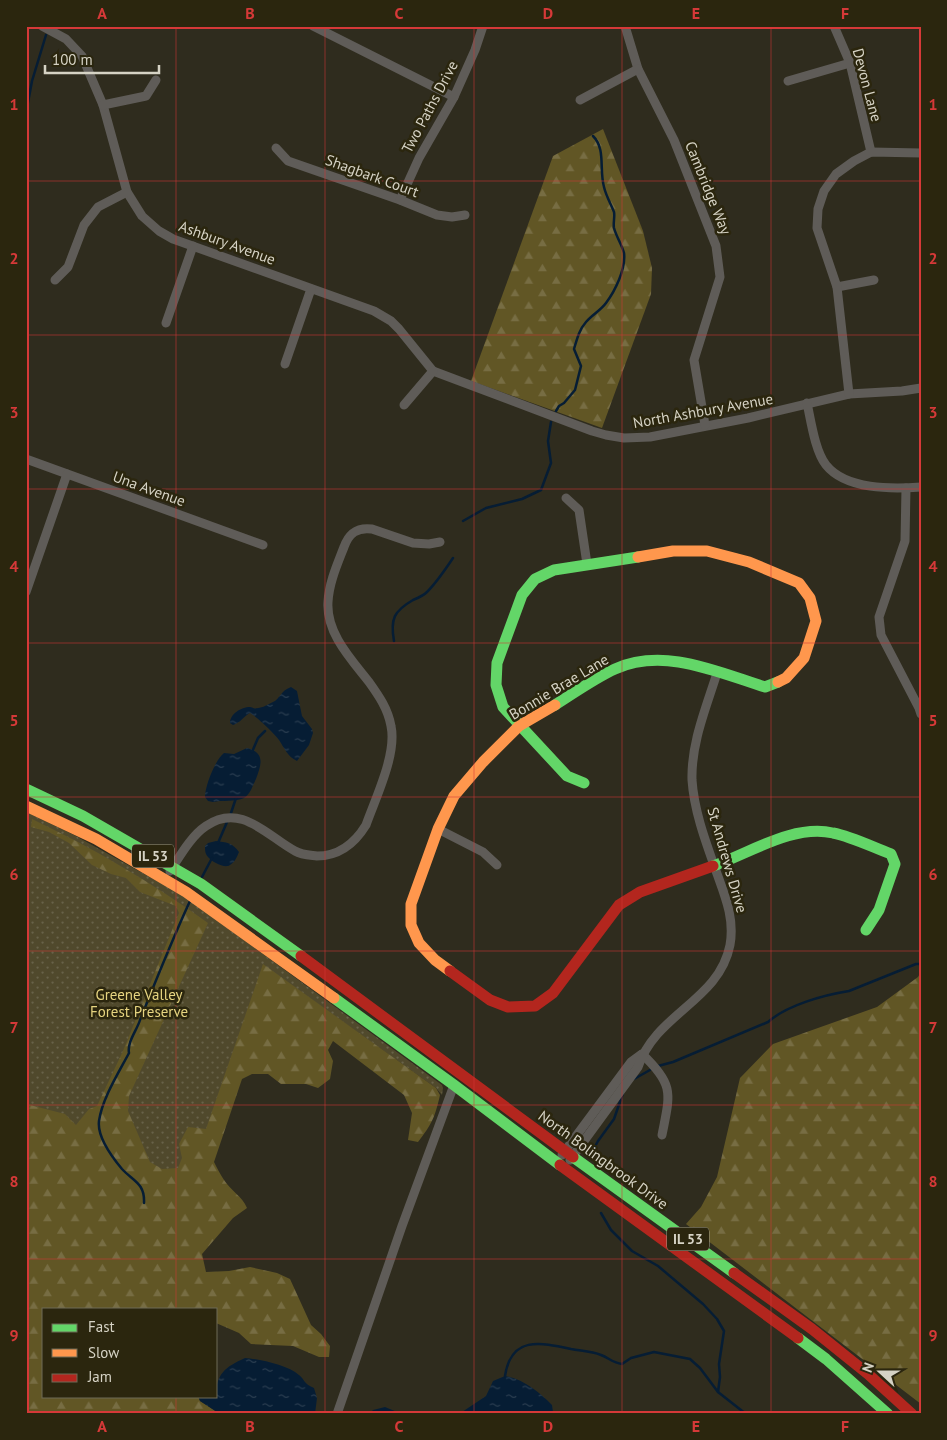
<svg xmlns="http://www.w3.org/2000/svg" width="947" height="1440" font-family="'PT Sans',sans-serif">
  <style>
    .grass { fill: url(#grass-dots) }
    .forest { fill: url(#forest-firs) }
    .water { fill: url(#water-ripples) }
    .lines { fill: none; stroke-linecap: round; stroke-linejoin: round }
    .stream { stroke: #061d34; stroke-width: 2.5 }
    .street { stroke: #5f5c58; stroke-width: 9 }
    .fast { stroke: #63d668; stroke-width: 11 }
    .slow { stroke: #ff974d; stroke-width: 11 }
    .jam { stroke: #b3261e; stroke-width: 11 }
    .grid { fill: none; stroke: #d63938; stroke-width: 1; stroke-opacity: 0.55 }
    .labels { text-anchor: middle; stroke-width: 5; stroke-linejoin: round; paint-order: stroke }
    .shield { fill: #2b260e; stroke: #a39f8e; stroke-width: 1 }
    .shield-label { font-size: 14px; font-weight: bold; fill: #d6d3c5 }
    .street-label { font-size: 15px; fill: #d6d3c5; stroke: #2b260e }
    .park-label { font-size: 15px; fill: #e6d480; stroke: #2b260e }
    .neatline { fill: none; stroke: #d63938; stroke-width: 2 }
    .grid-label { font-size: 16px; text-anchor: middle; font-weight: bold; fill: #d63938 }
  </style>
  <defs>
    <pattern id="grass-dots" width="8" height="8" patternUnits="userSpaceOnUse" patternTransform="scale(1.25)"><rect width="8" height="8" fill="#50492c"/><path d="M2 2h.1M6 6h.1" fill="none" stroke="#686249" stroke-width="1.8" stroke-linecap="round"/></pattern>
    <pattern id="forest-firs" width="22" height="20" patternUnits="userSpaceOnUse" patternTransform="scale(1.25)"><rect width="22" height="20" fill="#615625"/><path d="M5 1l3.5 6h-7zM16 11l3.5 6h-7z" fill="#776d43"/></pattern>
    <pattern id="water-ripples" width="26" height="14" patternUnits="userSpaceOnUse" patternTransform="scale(1.25)"><rect width="26" height="14" fill="#061d34"/><path d="M2 4q2-2 4 0t4 0M15 11q2-2 4 0t4 0" fill="none" stroke="#2a3d50"/></pattern>
  </defs>
  <rect width="100%" height="100%" fill="#2f2c1e"/>
  <!-- grass -->
  <polygon class="grass" points="26,812 74,835 182,895 442,1085 443,1088 442,1095 436,1088 270,970 154,1309 44,1309 44,1396 26,1414"/>
  <!-- forest -->
  <g class="forest">
    <polygon points="603,129 643,231 652,268 651,294 602,428 471,381 553,156"/>
    <path d="M32 819C93 848 153 883 208 923L129 1096 128 1111 150 1162 162 1169 178 1168 182 1158 179 1144 188 1127 206 1129 263 964 436 1088 440 1095C435 1117 432 1124 418 1142L408 1140 412 1113 404 1095 333 1041 328 1050 333 1061 330 1079 318 1088 306 1084H281L268 1074H252L242 1079 214 1162C217 1168 220 1174 224 1180 231 1191 242 1196 247 1208L233 1218 202 1254 206 1272 229 1271 250 1267 277 1273 290 1279 311 1325 321 1334 330 1346 329 1357H319L293 1346 251 1344 239 1333 216 1323V1309H44V1396H198L200 1401 220 1414H26V1104L65 1114 76 1125 89 1109 97 1106 123 1051 179 913 176 906 140 892 126 878 111 874 92 865 69 843 49 832 31 827Z"/>
    <polygon points="921,972 921,1404 686,1224 701,1207 717,1177 740,1078 773,1044 877,1007 918,977"/>
  </g>
  <!-- water -->
  <g class="water">
    <path d="M291 687 297 691 302 716 312 729 313 733 309 745 297 761C287 756 285 749 279 740 275 734 256 716 250 713 243 717 240 723 233 725L230 723C230 714 241 707 250 707 255 708 253 709 258 708 262 708 269 704 273 702 280 699 280 691 291 687Z"/>
    <path d="M247 748C266 753 261 765 256 779 253 785 250 795 244 798 236 802 222 800 213 802L208 801 205 797C205 786 215 760 224 753L234 754Z"/>
    <path d="M216 841C226 842 233 843 239 852 237 857 235 862 230 865 225 869 212 862 208 857 205 854 205 850 205 846L208 843Z"/>
    <path d="M245 1358C259 1359 288 1365 299 1375 306 1381 303 1383 314 1388L317 1398 315 1414H220L200 1401 198 1396H216C216 1374 225 1367 245 1358Z"/>
    <path d="M505 1376C523 1379 539 1392 552 1405L553 1412 551 1414H459L486 1396 493 1381Z"/>
    <polygon points="385,1407 402,1414 369,1414 373,1410"/>
  </g>
  <g class="lines">
    <!-- stream -->
    <g class="stream">
      <polyline points="26,113 32,81 46,35"/>
      <path d="M556 411 559 406 564 403 575 390 581 366 574 349C577 339 579 330 586 322 592 315 601 310 606 303 615 291 626 269 624 253 622 245 616 236 614 228 613 223 615 217 614 212 611 204 606 196 604 187 599 169 606 149 593 136"/>
      <polyline points="463,521 486,508 522,499 541,490 551,463 548,441 551,422"/>
      <path d="M394 641C390 619 394 611 413 600 418 598 423 596 427 592 437 582 445 570 453 558"/>
      <polyline points="252,752 258,738 265,731"/>
      <polyline points="231,813 236,798"/>
      <polyline points="218,843 227,822"/>
      <polyline points="202,877 212,858"/>
      <path d="M658 1066 673 1062 768 1022C787 1005 824 995 849 991L916 964H921"/>
      <polyline points="634,1079 650,1070"/>
      <polyline points="591,1154 598,1141 614,1119 623,1093"/>
      <path d="M144 1203C145 1183 133 1181 122 1169 112 1157 97 1137 99 1121 102 1099 119 1072 129 1053 127 1042 137 1030 140 1020 156 980 172 940 190 901"/>
      <polyline points="601,1213 611,1230 632,1251 658,1266 703,1304 717,1319 724,1331 719,1364 720,1377 718,1392"/>
      <path d="M505 1376C511 1336 540 1342 571 1349 581 1351 591 1351 601 1355 609 1358 613 1363 622 1364L631 1358 654 1352 690 1359 700 1368 718 1392 746 1414"/>
    </g>
    <!-- street -->
    <g class="street">
      <polyline points="42,26 66,39 82,56 103,105 127,192 142,216 159,231 173,239 374,311 391,321 399,329 433,371 592,431 606,435 624,438 650,437 748,418 849,394 902,391 921,388"/>
      <polyline points="313,26 454,97"/>
      <polyline points="625,26 638,69 674,140 716,246 720,277 694,360 705,425"/>
      <polyline points="834,26 850,63 871,152"/>
      <polyline points="788,81 850,63"/>
      <polyline points="580,100 638,69"/>
      <polyline points="103,105 146,96 156,80"/>
      <polyline points="276,148 288,161 400,200 437,215 452,217 465,215"/>
      <polyline points="400,200 419,158 454,97 475,50 483,26"/>
      <polyline points="55,280 68,267 84,225 98,207 127,192"/>
      <polyline points="837,287 874,280"/>
      <polyline points="166,323 193,246"/>
      <polyline points="285,364 311,289"/>
      <polyline points="849,394 837,287 817,228 818,209 824,191 836,174 854,161 871,152 921,153"/>
      <path d="M807 403C811 421 815 451 826 465 846 490 892 489 921 487"/>
      <polyline points="404,405 433,371"/>
      <polyline points="26,459 263,545"/>
      <polyline points="906,488 905,541 879,617 881,635 919,708 921,714"/>
      <polyline points="566,498 579,510 587,564"/>
      <polyline points="26,592 67,474"/>
      <polyline points="438,829 483,852 497,865"/>
      <path d="M170 871C180 856 191 836 206 826 241 802 267 836 295 851 302 855 309 855 317 856 340 856 355 843 366 825 376 797 397 754 391 726 388 709 379 696 369 682 351 659 326 633 328 602 329 583 337 565 344 547 349 533 357 527 372 529L413 543 429 544 440 542"/>
      <path d="M642 1054C675 1085 670 1094 662 1135"/>
      <polyline points="562,1155 631,1062 642,1054"/>
      <path d="M570 1160 638 1067C656 1013 719 1001 730 945 735 917 724 894 715 868 705 840 694 810 692 780 691 743 706 708 717 673"/>
      <polyline points="337,1414 402,1226 454,1085"/>
    </g>
    <!-- fast -->
    <g class="fast">
      <path d="M555 705C574 693 595 678 615 669 664 647 717 672 765 687L778 682"/>
      <polyline points="584,783 567,776 503,707 496,685 497,663 522,595 535,579 554,570 638,557"/>
      <polyline points="26,789 83,816 201,884 301,956"/>
      <path d="M713 866C750 853 793 824 833 833 853 837 872 847 891 854L895 864 879 910 866 930"/>
      <polyline points="334,998 454,1085 560,1165"/>
      <polyline points="573,1157 734,1273"/>
      <polyline points="798,1338 826,1359 888,1414"/>
    </g>
    <!-- slow -->
    <g class="slow">
      <polyline points="638,557 673,551 707,551 749,562 799,583 810,598 816,621 804,658 786,678 778,682"/>
      <polyline points="26,806 96,839 186,892 334,998"/>
      <polyline points="450,971 435,960 419,943 411,925 411,904 438,829 454,796 483,762 519,726 555,705"/>
    </g>
    <!-- jam -->
    <g class="jam">
      <polyline points="301,956 573,1157"/>
      <polyline points="450,971 490,1000 508,1007 535,1006 553,993 619,905 640,892 713,866"/>
      <polyline points="560,1165 798,1338"/>
      <polyline points="734,1273 812,1329 868,1374 912,1414"/>
    </g>
  </g>
  <!-- grid -->
  <path class="grid" d="M176 26V1309M325 26V1414M474 26V1414M622 26V1414M771 26V1414M26 181H921M26 335H921M26 489H921M26 643H921M26 797H921M26 951H921M26 1105H921M26 1259H921M176 1396V1414"/>
  <g class="labels">
    <!-- shield labels -->
    <g class="shield">
      <rect x="132" y="844.5" width="42" height="23" rx="4"/>
      <rect x="667" y="1227.5" width="42" height="23" rx="4"/>
    </g>
    <g class="shield-label">
      <text x="153" y="861">IL 53</text>
      <text x="688" y="1244">IL 53</text>
    </g>
    <!-- street labels -->
    <g class="street-label">
      <text transform="translate(867 85) rotate(75)" y="5">Devon Lane</text>
      <text transform="translate(430 107) rotate(-62)" y="5">Two Paths Drive</text>
      <text transform="translate(372 176) rotate(20)" y="5">Shagbark Court</text>
      <text transform="translate(708 188) rotate(68)" y="5">Cambridge Way</text>
      <text transform="translate(227 243) rotate(20)" y="5">Ashbury Avenue</text>
      <text transform="translate(703 411) rotate(-10)" y="5">North Ashbury Avenue</text>
      <text transform="translate(149 489) rotate(20)" y="5">Una Avenue</text>
      <text transform="translate(559 687) rotate(-31)" y="5">Bonnie Brae Lane</text>
      <text transform="translate(727 860) rotate(74)" y="5">St Andrews Drive</text>
      <text transform="translate(603 1160) rotate(36)" y="5">North Bolingbrook Drive</text>
    </g>
    <!-- park labels -->
    <g class="park-label">
      <text x="139" y="1000">Greene Valley<tspan x="139" dy="17">Forest Preserve</tspan></text>
    </g>
  </g>
  <!-- border -->
  <rect width="947" height="1440" fill="none" stroke="#2b260e" stroke-width="55"/>
  <!-- legend -->
  <rect x="42" y="1308" width="175" height="90" fill="#2b260e" stroke="#6f6b57"/>
  <rect x="52" y="1324" width="25" height="8" fill="#63d668" stroke="#6f6b57"/>
  <text x="88" y="1332" font-size="15" fill="#d6d3c5">Fast</text>
  <rect x="52" y="1349" width="25" height="8" fill="#ff974d" stroke="#6f6b57"/>
  <text x="88" y="1358" font-size="15" fill="#d6d3c5">Slow</text>
  <rect x="52" y="1374" width="25" height="8" fill="#b3261e" stroke="#6f6b57"/>
  <text x="88" y="1382" font-size="15" fill="#d6d3c5">Jam</text>
  <!-- north arrow -->
  <g transform="translate(880 1372) rotate(291)" stroke="#2b260e" stroke-width="4" paint-order="stroke">
  <path d="M0-4L9 19L0 12L-9 19Z" fill="#d6d3c5"/>
  <text y="-8" font-size="14" font-weight="bold" text-anchor="middle" fill="#d6d3c5">N</text>
  </g>
  <!-- scale -->
  <path d="M45 65v8h114v-8" fill="none" stroke="#d6d3c5" stroke-width="2.5"/>
  <text x="52" y="65" font-size="15" fill="#d6d3c5" stroke="#2b260e" stroke-width="4" paint-order="stroke">100 m</text>
  <rect x="28" y="28" width="892" height="1384" class="neatline"/>
  <g class="grid-label">
    <text x="102" y="19">A</text>
    <text x="250" y="19">B</text>
    <text x="399" y="19">C</text>
    <text x="548" y="19">D</text>
    <text x="696" y="19">E</text>
    <text x="845" y="19">F</text>
    <text x="14" y="110">1</text>
    <text x="933" y="110">1</text>
    <text x="14" y="264">2</text>
    <text x="933" y="264">2</text>
    <text x="14" y="418">3</text>
    <text x="933" y="418">3</text>
    <text x="14" y="572">4</text>
    <text x="933" y="572">4</text>
    <text x="14" y="726">5</text>
    <text x="933" y="726">5</text>
    <text x="14" y="880">6</text>
    <text x="933" y="880">6</text>
    <text x="14" y="1033">7</text>
    <text x="933" y="1033">7</text>
    <text x="14" y="1187">8</text>
    <text x="933" y="1187">8</text>
    <text x="14" y="1341">9</text>
    <text x="933" y="1341">9</text>
    <text x="102" y="1432">A</text>
    <text x="250" y="1432">B</text>
    <text x="399" y="1432">C</text>
    <text x="548" y="1432">D</text>
    <text x="696" y="1432">E</text>
    <text x="845" y="1432">F</text>
  </g>
</svg>
